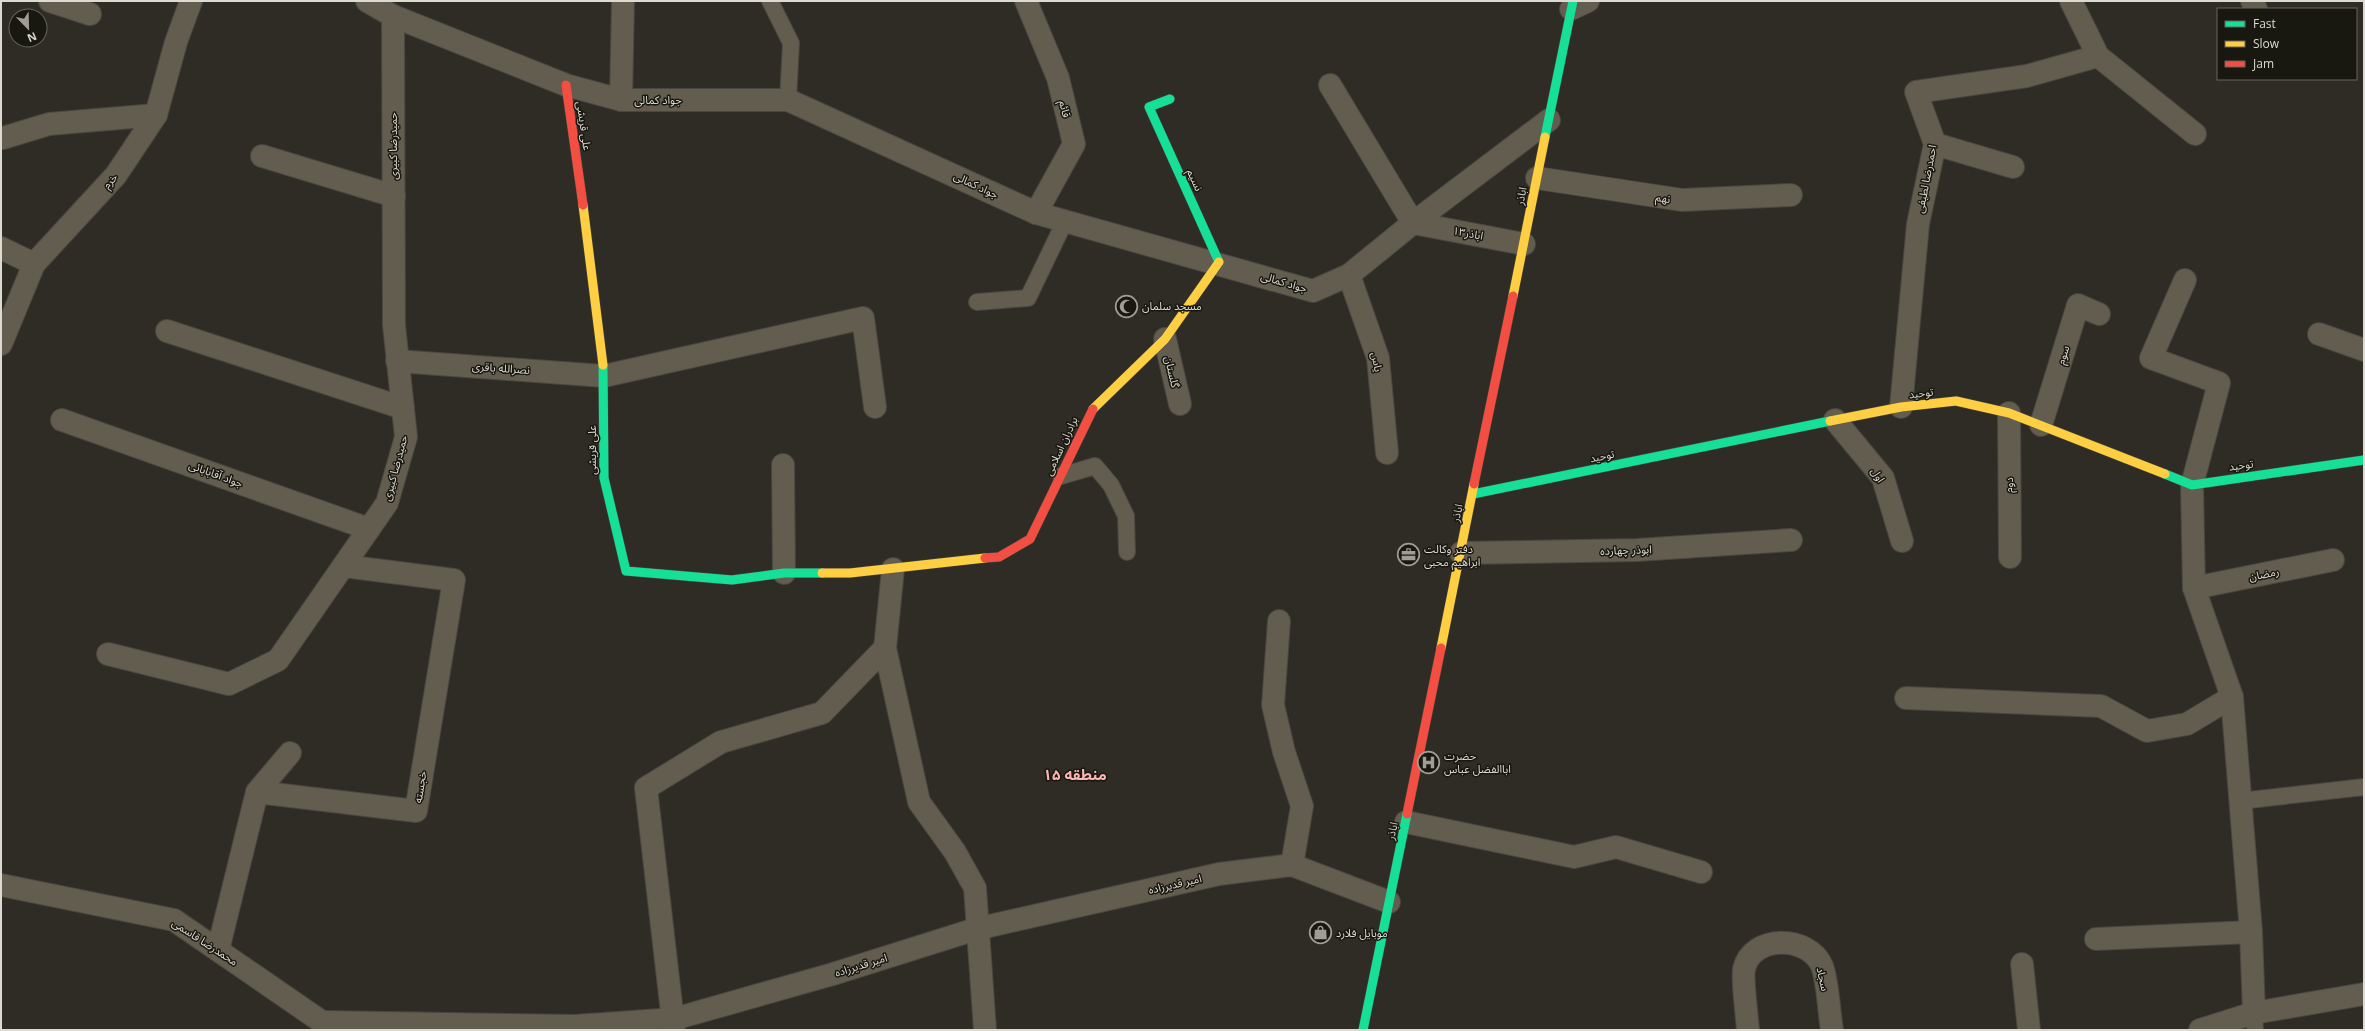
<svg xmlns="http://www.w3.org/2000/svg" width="2365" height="1031" font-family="'Open Sans','Noto Sans Arabic',sans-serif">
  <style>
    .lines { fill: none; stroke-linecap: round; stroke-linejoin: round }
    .lane-casing { stroke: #494741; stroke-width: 18 }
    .street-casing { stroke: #494741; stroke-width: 24 }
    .fast-casing { stroke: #494741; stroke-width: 10 }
    .slow-casing { stroke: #494741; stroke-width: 10 }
    .jam-casing { stroke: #494741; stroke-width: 10 }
    .lane { stroke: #625d4e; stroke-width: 16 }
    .street { stroke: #625d4e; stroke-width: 22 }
    .fast { stroke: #16e098; stroke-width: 9 }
    .slow { stroke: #ffcf43; stroke-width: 9 }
    .jam { stroke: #f24e42; stroke-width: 9 }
    .labels { text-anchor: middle; stroke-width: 3; stroke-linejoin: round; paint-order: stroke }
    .street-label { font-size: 11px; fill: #dddad1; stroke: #181710 }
    .poi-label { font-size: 11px; fill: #dddad1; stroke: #181710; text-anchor: start }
    .district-label { font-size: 15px; font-weight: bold; fill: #f9b5af; stroke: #181710 }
  </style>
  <rect width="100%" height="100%" fill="#2e2c24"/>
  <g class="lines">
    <defs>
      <g id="lane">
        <polyline points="770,1 791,43 788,100"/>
        <polyline points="977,302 1028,298 1065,221"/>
        <polyline points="1061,476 1095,466 1111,485 1126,516 1127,552"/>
        <polyline points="2240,801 2364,787"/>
        <polyline points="2254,1013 2255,1030"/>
      </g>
      <g id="street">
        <polyline points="50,1 90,14"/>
        <polyline points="367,1 393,16 566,85 621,100 788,100 1036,213 1313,291 1349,275 1413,223 1549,120"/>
        <polyline points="1026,1 1058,78 1074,144 1036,213"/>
        <polyline points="2071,1 2098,56 2195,134"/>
        <polyline points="2252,1 2256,9"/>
        <polyline points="1571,9 1588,1"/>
        <polyline points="1330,85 1413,223 1524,244"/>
        <polyline points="621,100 623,1"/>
        <polyline points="3,138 49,124 156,115"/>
        <polyline points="1935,144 2013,167"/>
        <polyline points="262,156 394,196"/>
        <polyline points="1537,178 1682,200 1791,195"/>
        <polyline points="1,248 34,264"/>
        <polyline points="1349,275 1378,358 1387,453"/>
        <polyline points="2185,280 2151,358 2219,383 2192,485 2194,588 2232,697 2251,932 2254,1013"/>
        <polyline points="167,331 403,408"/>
        <polyline points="2319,334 2364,350"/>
        <polyline points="1165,339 1180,404"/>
        <polyline points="1,344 34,264 116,175 156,115 176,42 191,1"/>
        <polyline points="397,361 604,376 863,318 875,407"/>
        <polyline points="1901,407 1918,224 1935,144 1916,92 2027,76 2098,56"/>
        <polyline points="2009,413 2010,557"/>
        <polyline points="62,420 369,529"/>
        <polyline points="1835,420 1883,478 1902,541"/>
        <polyline points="2041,425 2078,305 2099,314"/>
        <polyline points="783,465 784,573"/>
        <polyline points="1461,553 1637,550 1791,540"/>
        <polyline points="2194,588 2333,560"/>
        <polyline points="1279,621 1273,705 1284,752 1302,806 1292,865"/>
        <polyline points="885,648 919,802 955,852 975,888 985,1030"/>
        <polyline points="108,654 229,684 278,660 387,503 406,437 394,325 393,16"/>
        <polyline points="1906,698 2101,706 2147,731 2187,724 2232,697"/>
        <polyline points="257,792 290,753"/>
        <polyline points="1406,822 1574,857 1616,847 1701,872"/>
        <polyline points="1,885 174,920 322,1022"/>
        <polyline points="2096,939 2251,932"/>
        <polyline points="218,950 257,792 416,811 454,580 344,566"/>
        <polyline points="2022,964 2029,1030"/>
        <polyline points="322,1022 575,1026 674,1019 833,974 976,929 1219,874 1292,865 1389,902"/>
        <polyline points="674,1030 646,788 721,742 822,713 885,648 893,569"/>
        <path d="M1748 1030C1747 1017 1742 979 1744 969 1752 934 1809 935 1822 966 1828 982 1829 1013 1832 1030"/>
        <polyline points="2200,1030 2254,1013 2364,994"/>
      </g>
      <g id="fast">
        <polyline points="1170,99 1149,107 1219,262"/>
        <polyline points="1545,137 1573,1"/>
        <polyline points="603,365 604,478 626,571 732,580 784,573 822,573"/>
        <polyline points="2165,474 2192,485 2364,460"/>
        <polyline points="1473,494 1830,421"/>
        <polyline points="1363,1030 1407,814"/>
      </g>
      <g id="slow">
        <polyline points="583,205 603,365"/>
        <polyline points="1513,296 1545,137"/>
        <polyline points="1093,409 1165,339 1219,262"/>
        <polyline points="1830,421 1901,407 1956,401 2009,413 2165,474"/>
        <polyline points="822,573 850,573 985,558"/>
        <polyline points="1441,648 1474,484"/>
      </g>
      <g id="jam">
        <polyline points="566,85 583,205"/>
        <polyline points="1474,484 1513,296"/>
        <polyline points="985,558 999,557 1030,539 1093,409"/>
        <polyline points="1407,814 1441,648"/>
      </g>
    </defs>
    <!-- lane casing -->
    <use href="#lane" class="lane-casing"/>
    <!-- street casing -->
    <use href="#street" class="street-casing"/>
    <!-- fast casing -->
    <use href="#fast" class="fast-casing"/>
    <!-- slow casing -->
    <use href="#slow" class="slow-casing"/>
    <!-- jam casing -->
    <use href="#jam" class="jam-casing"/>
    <!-- lane -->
    <use href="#lane" class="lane"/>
    <!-- street -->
    <use href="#street" class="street"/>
    <!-- fast -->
    <use href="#fast" class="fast"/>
    <!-- slow -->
    <use href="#slow" class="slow"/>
    <!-- jam -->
    <use href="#jam" class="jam"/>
  </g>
  <!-- icons -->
  <defs>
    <symbol id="mosque-ring" viewBox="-11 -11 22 22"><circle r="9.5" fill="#181710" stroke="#a09d94" stroke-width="1.5"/><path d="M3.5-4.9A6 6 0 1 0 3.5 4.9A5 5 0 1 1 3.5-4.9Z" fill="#a09d94"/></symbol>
    <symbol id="office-ring" viewBox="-11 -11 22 22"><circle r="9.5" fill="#181710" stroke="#a09d94" stroke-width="1.5"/><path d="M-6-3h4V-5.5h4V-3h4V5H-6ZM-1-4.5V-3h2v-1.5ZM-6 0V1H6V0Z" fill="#a09d94"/></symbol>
    <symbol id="hospital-ring" viewBox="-11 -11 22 22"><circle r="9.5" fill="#181710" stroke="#a09d94" stroke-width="1.5"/><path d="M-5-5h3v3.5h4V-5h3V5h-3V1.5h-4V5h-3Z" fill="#a09d94"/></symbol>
    <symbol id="shop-ring" viewBox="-11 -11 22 22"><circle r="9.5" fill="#181710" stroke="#a09d94" stroke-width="1.5"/><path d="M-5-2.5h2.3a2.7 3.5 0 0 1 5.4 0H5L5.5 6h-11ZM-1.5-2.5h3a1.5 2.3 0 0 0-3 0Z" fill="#a09d94"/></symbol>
  </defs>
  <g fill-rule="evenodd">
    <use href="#mosque-ring" x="1114" y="294" width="25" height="25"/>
    <use href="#office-ring" x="1396" y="542" width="25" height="25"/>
    <use href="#hospital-ring" x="1416" y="750" width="25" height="25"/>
    <use href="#shop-ring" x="1308" y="920" width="25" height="25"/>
  </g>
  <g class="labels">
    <!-- street labels -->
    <g class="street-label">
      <text x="658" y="104">جواد کمالی</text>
      <text transform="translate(1065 109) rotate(76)" y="4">قائم</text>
      <text transform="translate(584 126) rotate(82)" y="4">علی قریشی</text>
      <text transform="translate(393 146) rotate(-90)" y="4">حمیدرضا کبیری</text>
      <text transform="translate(1926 179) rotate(-79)" y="4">احمدرضا لطیفی</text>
      <text transform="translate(1195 180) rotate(66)" y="4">نسیم</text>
      <text transform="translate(110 181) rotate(-49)" y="4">خرم</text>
      <text transform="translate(976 185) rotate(25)" y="4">جواد کمالی</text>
      <text transform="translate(1521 196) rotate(-79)" y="4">اباذر</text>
      <text transform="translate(1663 198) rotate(9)" y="4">نهم</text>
      <text transform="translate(1468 233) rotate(11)" y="4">اباذر۱۳</text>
      <text transform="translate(1284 282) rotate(16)" y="4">جواد کمالی</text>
      <text transform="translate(2063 355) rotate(-73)" y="4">سوم</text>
      <text transform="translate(1377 362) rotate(79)" y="4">یاس</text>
      <text transform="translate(501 368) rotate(4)" y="4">نصرالله باقری</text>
      <text transform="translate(1172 372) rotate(77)" y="4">گلستان</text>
      <text transform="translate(1921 393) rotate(-7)" y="4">توحید</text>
      <text transform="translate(1061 446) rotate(-65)" y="4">برادران اسلامی</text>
      <text transform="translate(592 450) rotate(-90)" y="4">علی قریشی</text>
      <text transform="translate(1602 456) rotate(-12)" y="4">توحید</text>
      <text transform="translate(2241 465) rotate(-8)" y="4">توحید</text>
      <text transform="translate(395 468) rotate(-75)" y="4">حمیدرضا کبیری</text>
      <text transform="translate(216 474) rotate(20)" y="4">جواد آقابابائی</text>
      <text transform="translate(1878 475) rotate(58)" y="4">اول</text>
      <text transform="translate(2009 485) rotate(-90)" y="4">دوم</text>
      <text transform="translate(1457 513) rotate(-78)" y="4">اباذر</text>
      <text transform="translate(1626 550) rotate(-2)" y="4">ابوذر چهارده</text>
      <text transform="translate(2264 574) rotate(-11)" y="4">رمضان</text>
      <text transform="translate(420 787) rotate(-81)" y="4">خجسته</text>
      <text transform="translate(1392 831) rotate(-78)" y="4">اباذر</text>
      <text transform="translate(1175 884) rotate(-13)" y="4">امیر قدیرزاده</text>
      <text transform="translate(205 942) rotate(33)" y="4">محمدرضا قاسمی</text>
      <text transform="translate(861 965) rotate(-17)" y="4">امیر قدیرزاده</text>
      <text transform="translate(1823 979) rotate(77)" y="4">سجاد</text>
    </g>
    <!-- poi labels -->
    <g class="poi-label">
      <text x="1142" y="310">مسجد سلمان</text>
      <text x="1424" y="553">دفتر وکالت<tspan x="1424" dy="13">ابراهیم محبی</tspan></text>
      <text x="1444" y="760">حضرت<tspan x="1444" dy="13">اباالفضل عباس</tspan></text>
      <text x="1336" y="937">موبایل فلارد</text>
    </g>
    <!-- district labels -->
    <g class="district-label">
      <text x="1075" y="780">منطقه ۱۵</text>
    </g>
  </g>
  <!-- border -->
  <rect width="2365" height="1031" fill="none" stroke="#dddad1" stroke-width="4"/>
  <!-- legend -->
  <rect x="2217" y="8" width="140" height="72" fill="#181710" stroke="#67655d"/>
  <rect x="2225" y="21" width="20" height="6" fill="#16e098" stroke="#67655d"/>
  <text x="2253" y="28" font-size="12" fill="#dddad1">Fast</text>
  <rect x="2225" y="41" width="20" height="6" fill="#ffcf43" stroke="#67655d"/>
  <text x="2253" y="48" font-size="12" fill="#dddad1">Slow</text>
  <rect x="2225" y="61" width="20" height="6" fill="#f24e42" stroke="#67655d"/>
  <text x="2253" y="68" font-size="12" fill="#dddad1">Jam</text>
  <!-- north arrow -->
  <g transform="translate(28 28) rotate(157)"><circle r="19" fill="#181710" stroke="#67655d"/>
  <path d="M0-3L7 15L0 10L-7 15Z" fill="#a09d94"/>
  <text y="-6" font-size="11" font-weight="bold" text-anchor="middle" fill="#dddad1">N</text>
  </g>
</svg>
